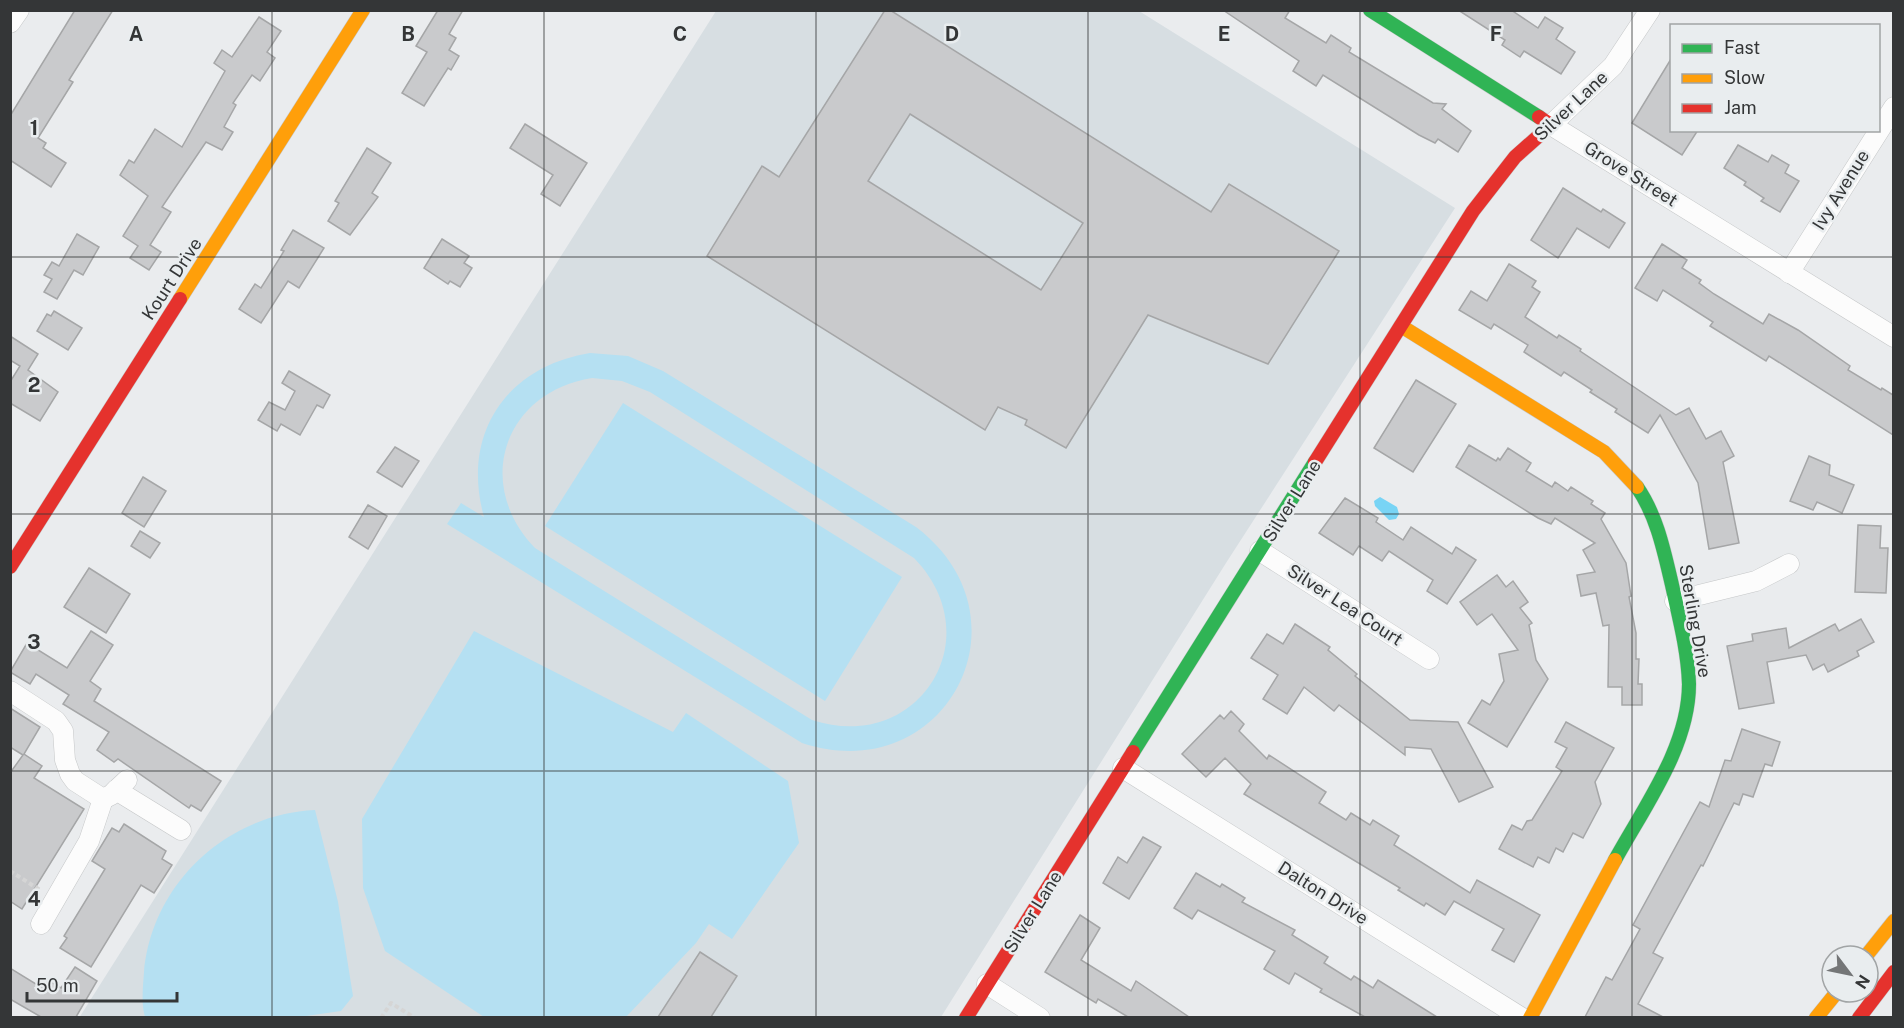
<svg xmlns="http://www.w3.org/2000/svg" width="1904" height="1028" font-family="'Public Sans',sans-serif">
  <style>
    .built { fill: #d7dee2 }
    .green { fill: #b5e0f2; fill-rule: evenodd }
    .water { fill: #78d4f5 }
    .building { fill: #c9cacc; stroke: #a5a6a7; stroke-width: 1.5; fill-rule: evenodd }
    .lines { fill: none; stroke-linecap: round; stroke-linejoin: round }
    .street-casing { stroke: #c5c7c8; stroke-width: 21 }
    .fast-casing { stroke: #c5c7c8; stroke-width: 15 }
    .slow-casing { stroke: #c5c7c8; stroke-width: 15 }
    .jam-casing { stroke: #c5c7c8; stroke-width: 15 }
    .path { stroke: #d5d5d5; stroke-width: 4; stroke-dasharray: 4.5 3; stroke-linecap: butt }
    .street { stroke: #fcfcfc; stroke-width: 20 }
    .fast { stroke: #30b455; stroke-width: 14 }
    .slow { stroke: #ff9f0a; stroke-width: 14 }
    .jam { stroke: #e5322d; stroke-width: 14 }
    .grid { fill: none; stroke: #343637; stroke-width: 1.5; stroke-opacity: 0.55 }
    .labels { text-anchor: middle; stroke-width: 5; stroke-linejoin: round; paint-order: stroke }
    .street-label { font-size: 18px; fill: #343637; stroke: #e9edef }
    .grid-label { font-size: 20px; text-anchor: middle; font-weight: bold; fill: #343637; stroke: #e9edef; stroke-width: 5; stroke-linejoin: round; paint-order: stroke }
  </style>
  <rect width="100%" height="100%" fill="#eaecee"/>
  <!-- built -->
  <polygon class="built" points="716,11 1139,11 1455,208 1226,563 941,1017 79,1018"/>
  <!-- green -->
  <g class="green">
    <path d="M590 353 628 356 663 371 916 527C1036 618 945 790 802 743L447 524 461 503 484 517C461 435 505 367 590 353ZM592 378 622 381 650 392 914 558C992 638 918 755 812 720L535 548C473 484 504 392 592 378Z"/>
    <polygon points="623,403 902,577 825,701 545,526"/>
    <polygon points="474,631 673,732 686,713 788,781 799,843 732,939 709,924 696,943 626,1017 484,1017 385,951 363,888 362,819"/>
    <path d="M315 810 338 902 353 996 341 1011 292 1018 145 1017C141 1004 143 986 144 972 152 883 227 814 315 810Z"/>
  </g>
  <!-- water -->
  <polygon class="water" points="1380,497 1397,507 1399,514 1396,519 1389,520 1375,506 1374,501"/>
  <!-- building -->
  <g class="building">
    <polygon points="75,10 113,10 69,80 73,82 38,138 46,143 43,148 66,163 51,187 10,160 10,116"/>
    <polygon points="438,10 463,10 449,34 456,38 449,50 459,56 451,70 448,68 424,106 402,93 427,52 416,46"/>
    <path d="M885 10H890L1211 212 1229 184 1339 251 1268 364 1148 315 1066 448 1025 425 1027 420 998 407 985 430 707 256 762 166 779 177ZM910 114 1083 223 1041 290 868 181Z"/>
    <polygon points="1223,10 1290,10 1285,18 1326,43 1331,35 1351,48 1349,52 1433,103 1446,104 1442,109 1471,131 1458,152 1438,139 1435,143 1419,135 1323,75 1316,86 1293,71 1299,61"/>
    <polygon points="1458,10 1511,10 1538,28 1545,17 1563,28 1556,39 1575,52 1561,74 1524,51 1520,57 1502,45 1505,40"/>
    <polygon points="259,17 281,31 267,52 275,58 260,81 252,75 233,103 236,105 224,127 233,132 222,150 206,142 162,207 171,212 150,245 161,252 149,270 130,258 138,246 123,236 148,196 120,175 129,160 134,163 155,129 182,147 225,71 214,63 222,50 232,57"/>
    <polygon points="1671,59 1671,130 1698,130 1682,155 1632,123"/>
    <polygon points="525,124 587,163 560,206 541,194 553,175 510,148"/>
    <polygon points="1738,145 1768,162 1772,155 1789,165 1785,173 1799,181 1780,212 1761,201 1764,198 1744,185 1746,182 1724,168"/>
    <polygon points="367,148 391,163 372,193 378,197 350,235 328,221 339,203 335,201"/>
    <polygon points="1563,188 1601,212 1603,209 1625,223 1609,248 1577,228 1558,258 1531,240"/>
    <polygon points="293,230 324,248 299,288 288,281 261,323 239,309 255,284 261,288 284,251 281,250"/>
    <polygon points="77,234 99,247 83,275 74,270 57,299 44,292 52,279 44,275 52,262 59,266"/>
    <polygon points="442,239 469,256 464,263 472,268 460,287 450,281 448,284 424,268"/>
    <polygon points="1662,244 1687,260 1682,268 1701,280 1699,283 1714,294 1763,324 1769,314 1798,330 1850,366 1848,370 1881,390 1882,388 1893,395 1893,435 1769,356 1766,361 1710,326 1713,322 1663,290 1657,301 1635,288"/>
    <polygon points="1509,264 1536,281 1532,287 1540,292 1525,317 1557,338 1559,335 1581,349 1580,351 1676,415 1689,408 1706,439 1721,431 1734,456 1723,462 1739,543 1709,549 1698,483 1660,415 1648,433 1615,412 1617,409 1590,392 1592,390 1564,372 1561,376 1524,352 1528,345 1494,324 1491,329 1459,310 1471,291 1487,301"/>
    <polygon points="54,311 82,328 68,350 37,331 47,314 51,316"/>
    <polygon points="10,336 38,354 28,370 58,392 40,421 10,403 10,382 20,366 10,360"/>
    <polygon points="289,371 330,395 323,408 317,405 300,435 281,424 277,431 258,420 269,402 285,410 295,391 282,383"/>
    <polygon points="1416,380 1456,404 1413,472 1374,448"/>
    <polygon points="1469,445 1496,461 1498,458 1500,460 1508,448 1531,463 1526,471 1552,487 1555,482 1568,491 1571,487 1593,501 1591,504 1605,513 1601,519 1626,563 1631,596 1629,597 1636,633 1636,659 1639,659 1638,684 1642,684 1642,705 1622,705 1622,687 1608,687 1609,625 1603,626 1596,593 1581,596 1577,575 1595,572 1583,550 1595,543 1555,518 1551,524 1538,518 1456,467"/>
    <polygon points="395,447 419,461 402,487 377,472"/>
    <polygon points="1809,456 1830,465 1829,475 1854,485 1842,513 1817,502 1813,510 1790,501"/>
    <polygon points="143,477 166,491 144,527 122,513"/>
    <polygon points="1345,498 1378,518 1376,522 1403,540 1411,527 1452,554 1456,547 1476,560 1447,604 1427,591 1433,580 1389,551 1382,561 1359,546 1353,555 1319,533"/>
    <polygon points="368,505 387,516 368,549 349,537"/>
    <polygon points="1858,525 1881,526 1880,548 1888,548 1886,593 1855,592"/>
    <polygon points="140,531 160,543 150,558 131,546"/>
    <polygon points="89,568 130,594 106,633 64,607"/>
    <polygon points="1497,575 1506,587 1513,581 1528,602 1520,608 1532,623 1529,625 1536,660 1548,679 1507,747 1468,723 1482,700 1490,705 1504,681 1499,654 1518,650 1492,614 1477,625 1460,602"/>
    <polygon points="1861,619 1874,642 1857,651 1859,656 1828,672 1824,664 1813,670 1806,655 1767,662 1774,703 1739,709 1727,646 1753,641 1752,634 1786,628 1789,648 1835,624 1839,631"/>
    <polygon points="1295,624 1330,647 1328,650 1357,674 1355,676 1410,720 1458,722 1493,787 1459,802 1431,749 1405,747 1405,755 1339,705 1334,711 1304,687 1287,714 1263,699 1278,675 1251,658 1267,634 1283,644"/>
    <polygon points="91,631 113,645 90,681 101,689 94,701 221,781 201,811 191,805 189,808 118,759 114,762 97,750 109,732 63,704 69,695 36,674 30,684 10,672 27,643 67,668"/>
    <polygon points="10,708 40,727 24,754 42,766 34,778 84,809 22,909 10,901 10,773 23,755 10,747"/>
    <polygon points="1231,711 1244,724 1239,731 1267,759 1269,755 1326,792 1319,803 1346,820 1351,813 1370,825 1373,820 1399,836 1394,845 1470,893 1477,880 1540,915 1514,962 1492,950 1504,929 1454,901 1445,915 1426,903 1424,906 1398,890 1400,888 1244,794 1251,784 1225,758 1206,777 1182,754 1220,715 1224,719"/>
    <polygon points="1566,722 1614,748 1595,782 1601,804 1583,838 1573,833 1563,852 1556,848 1549,863 1538,857 1533,867 1499,849 1512,825 1522,830 1527,821 1532,820 1562,771 1556,767 1567,748 1555,742"/>
    <polygon points="1742,729 1780,742 1772,766 1765,764 1753,797 1743,794 1739,805 1734,803 1703,866 1701,865 1653,953 1663,958 1638,1004 1663,1017 1585,1017 1606,977 1612,980 1640,929 1633,925 1700,802 1709,807 1725,760 1731,761"/>
    <polygon points="124,824 166,851 162,859 172,865 154,893 141,885 91,967 60,948 67,938 64,936 105,869 92,861 112,828 119,832"/>
    <polygon points="1143,837 1161,847 1129,899 1103,883 1118,857 1127,863"/>
    <polygon points="1196,873 1220,887 1222,884 1245,898 1242,902 1295,930 1292,935 1328,957 1324,963 1351,980 1354,976 1373,988 1378,980 1437,1017 1365,1017 1320,992 1322,989 1295,973 1289,984 1264,969 1275,951 1198,910 1192,919 1174,908"/>
    <polygon points="1080,915 1100,928 1081,960 1131,991 1136,981 1189,1017 1128,1017 1098,999 1096,1003 1045,972"/>
    <polygon points="700,952 737,976 711,1017 658,1017"/>
    <polygon points="75,967 97,981 76,1017 41,1017 10,999 10,968 39,986 44,978 61,988"/>
  </g>
  <g class="lines">
    <defs>
      <g id="street">
        <polyline points="1650,10 1613,66 1551,125 1894,337"/>
        <polyline points="10,23 19,10"/>
        <polyline points="1789,273 1894,107"/>
        <polyline points="1260,551 1429,659"/>
        <polyline points="1675,601 1756,581 1789,564"/>
        <polyline points="10,691 56,721 63,731 65,760 70,774 75,781 103,799 111,795 127,780"/>
        <polyline points="1123,768 1522,1018"/>
        <polyline points="116,790 181,830"/>
        <polyline points="41,924 89,841 103,799"/>
        <polyline points="987,984 1040,1018"/>
      </g>
      <g id="fast">
        <polyline points="1370,10 1539,117"/>
        <polyline points="1133,752 1315,462"/>
        <path d="M1615 860C1644 807 1689 747 1689 684 1688 651 1679 617 1672 585 1664 551 1657 516 1637 487"/>
      </g>
      <g id="slow">
        <polyline points="180,299 363,10"/>
        <polyline points="1401,326 1604,452 1637,487"/>
        <polyline points="1866,956 1894,921"/>
        <polyline points="1530,1018 1615,860"/>
        <polyline points="1816,1018 1837,992"/>
      </g>
      <g id="jam">
        <polyline points="1315,462 1473,211 1515,157 1551,125 1539,117"/>
        <polyline points="10,567 180,299"/>
        <polyline points="966,1018 1133,752"/>
        <polyline points="1859,1018 1894,972"/>
      </g>
    </defs>
    <!-- street casing -->
    <use href="#street" class="street-casing"/>
    <!-- fast casing -->
    <use href="#fast" class="fast-casing"/>
    <!-- slow casing -->
    <use href="#slow" class="slow-casing"/>
    <!-- jam casing -->
    <use href="#jam" class="jam-casing"/>
    <!-- path -->
    <g class="path">
      <polyline points="10,871 40,890"/>
      <polyline points="381,1018 391,1003 415,1018"/>
    </g>
    <!-- street -->
    <use href="#street" class="street"/>
    <!-- fast -->
    <use href="#fast" class="fast"/>
    <!-- slow -->
    <use href="#slow" class="slow"/>
    <!-- jam -->
    <use href="#jam" class="jam"/>
  </g>
  <!-- grid -->
  <path class="grid" d="M272 10V1018M544 10V1018M816 10V1018M1088 10V1018M1360 10V1018M1632 10V1018M10 257H1894M10 514H1894M10 771H1894"/>
  <g class="labels">
    <!-- street labels -->
    <g class="street-label">
      <text transform="translate(1571 106) rotate(-43)" y="6">Silver Lane</text>
      <text transform="translate(1631 174) rotate(32)" y="6">Grove Street</text>
      <text transform="translate(1841 190) rotate(-58)" y="6">Ivy Avenue</text>
      <text transform="translate(172 279) rotate(-57)" y="6">Kourt Drive</text>
      <text transform="translate(1292 501) rotate(-58)" y="6">Silver Lane</text>
      <text transform="translate(1345 605) rotate(33)" y="6">Silver Lea Court</text>
      <text transform="translate(1695 621) rotate(80)" y="6">Sterling Drive</text>
      <text transform="translate(1323 893) rotate(32)" y="6">Dalton Drive</text>
      <text transform="translate(1033 912) rotate(-58)" y="6">Silver Lane</text>
    </g>
  </g>
  <g class="grid-label">
    <text x="136" y="41">A</text>
    <text x="408" y="41">B</text>
    <text x="680" y="41">C</text>
    <text x="952" y="41">D</text>
    <text x="1224" y="41">E</text>
    <text x="1496" y="41">F</text>
    <text x="34" y="135">1</text>
    <text x="34" y="392">2</text>
    <text x="34" y="649">3</text>
    <text x="34" y="906">4</text>
  </g>
  <!-- border -->
  <rect width="1904" height="1028" fill="none" stroke="#343637" stroke-width="24"/>
  <!-- legend -->
  <rect x="1670" y="24" width="210" height="108" fill="#e9edef" stroke="#a1a4a5" stroke-width="1.5"/>
  <rect x="1682" y="44" width="30" height="9" fill="#30b455" stroke="#a1a4a5" stroke-width="1.5"/>
  <text x="1724" y="54" font-size="18" fill="#343637">Fast</text>
  <rect x="1682" y="74" width="30" height="9" fill="#ff9f0a" stroke="#a1a4a5" stroke-width="1.5"/>
  <text x="1724" y="84" font-size="18" fill="#343637">Slow</text>
  <rect x="1682" y="104" width="30" height="9" fill="#e5322d" stroke="#a1a4a5" stroke-width="1.5"/>
  <text x="1724" y="114" font-size="18" fill="#343637">Jam</text>
  <!-- north arrow -->
  <g transform="translate(1850 974) rotate(122)"><circle r="28" fill="#e9edef" stroke="#a1a4a5" stroke-width="1.5"/>
  <path d="M0-4.5L10 22L0 15L-10 22Z" fill="#747677"/>
  <text y="-9" font-size="16" font-weight="bold" text-anchor="middle" fill="#343637">N</text>
  </g>
  <!-- scale -->
  <path d="M27 992v9h150v-9" fill="none" stroke="#343637" stroke-width="3"/>
  <text x="36" y="992" font-size="18" fill="#343637" stroke="#e9edef" stroke-width="4.5" paint-order="stroke">50 m</text>
</svg>
